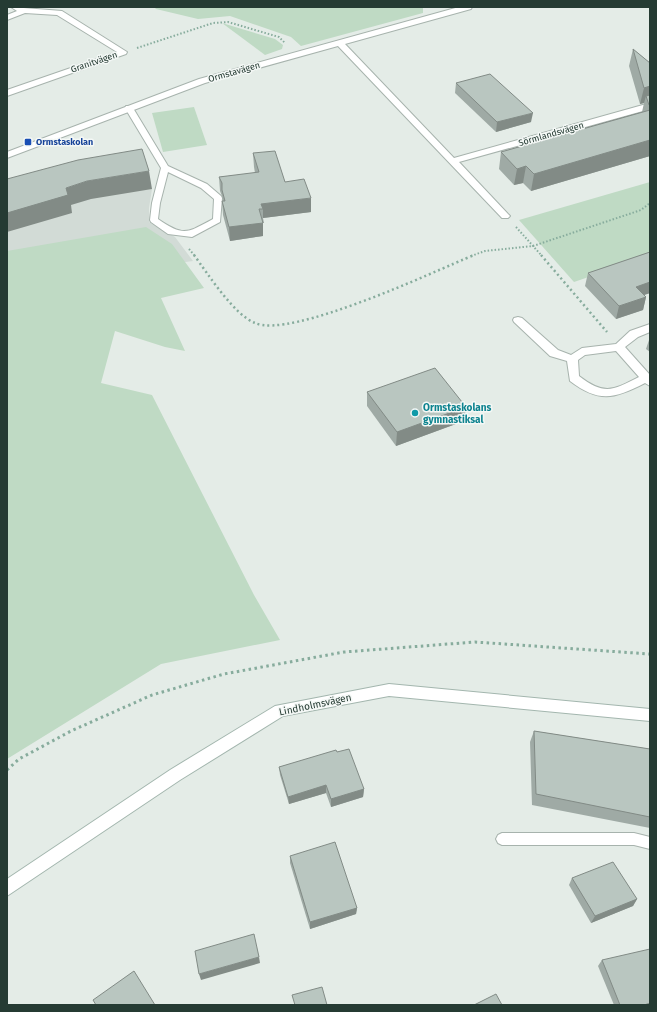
<svg xmlns="http://www.w3.org/2000/svg" width="657" height="1012" font-family="'Fira Sans',sans-serif">
  <style>
    .built { fill: #d2dbd6 }
    .green { fill: #bfdac4 }
    .lines { fill: none; stroke-linecap: round; stroke-linejoin: round }
    .lane-casing { stroke: #a7b3ad; stroke-width: 2 }
    .street-casing { stroke: #a7b3ad; stroke-width: 2 }
    .secondary-casing { stroke: #a3b6ae; stroke-width: 2 }
    .path-far2 { stroke: #87ac9d; stroke-width: 2; stroke-dasharray: 1.5 2; stroke-linecap: butt }
    .path-far1 { stroke: #87ac9d; stroke-width: 2.5; stroke-dasharray: 2 3; stroke-linecap: butt }
    .path { stroke: #87ac9d; stroke-width: 3; stroke-dasharray: 2.5 3.5; stroke-linecap: butt }
    .lane { fill: #fff; fill-rule: evenodd }
    .street { fill: #fff; fill-rule: evenodd }
    .secondary { fill: #fff; fill-rule: evenodd }
    .wall { fill: #9faaa5 }
    .shaded-wall { fill: #828b86 }
    .building { fill: #b9c6c0; stroke: #828b86 }
    .transit-dot { fill: #1a4fb4; stroke: #f4f8f6; stroke-width: 1.5 }
    .culture-dot { fill: #0f9aa8; stroke: #f4f8f6; stroke-width: 1.5 }
    .labels { text-anchor: middle; stroke-width: 3; stroke-linejoin: round; paint-order: stroke }
    .far-street-label { font-size: 9px; fill: #253b33; stroke: #f4f8f6 }
    .far-transit-label { font-size: 9px; font-weight: bold; fill: #164399; stroke: #f4f8f6; text-anchor: start }
    .culture-label { font-size: 10px; font-weight: bold; fill: #0d838f; stroke: #f4f8f6; text-anchor: start }
    .street-label { font-size: 10px; fill: #253b33; stroke: #f4f8f6 }
  </style>
  <rect width="100%" height="100%" fill="#e4ece7"/>
  <!-- built -->
  <polygon class="built" points="152,189 149,208 149,222 175,237 193,261 7,286 7,198"/>
  <!-- green -->
  <g class="green">
    <polygon points="154,7 423,7 423,13 301,46 291,37 230,16 198,19 156,9"/>
    <polygon points="222,23 275,39 283,45 282,49 265,55"/>
    <polygon points="194,107 207,145 163,152 152,113"/>
    <polygon points="650,182 650,256 574,282 519,220"/>
    <polygon points="146,227 172,244 204,288 161,298 185,351 165,347 115,331 101,383 152,395 254,595 280,640 161,664 7,759 7,251"/>
  </g>
  <g class="lines">
    <defs>
      <g id="lane">
        <path d="M126 106H129L133 108 168 166 207 184 221 196 222 198 220 222 192 237 168 234 151 222 150 220 152 203 161 168 125 108ZM168 172 201 188 214 199 213 219C187 233 184 237 158 219L160 203Z"/>
        <polygon points="502,833 634,833 650,837 650,849 634,845 502,845 498,843 496,839 498,835"/>
      </g>
      <g id="street">
        <polygon points="11,7 62,11 127,52 126,54 7,96 7,90 117,52 57,15 25,13 7,20 7,15 17,11"/>
        <polygon points="459,7 472,7 471,9 345,44 454,158 650,103 650,109 459,162 508,214 510,216 508,218 502,218 338,46 205,83 7,158 7,152 199,79"/>
        <path d="M518 317 522 318 558 350 571 355 582 348 616 344 630 331 650 324V332L638 337 625 347 650 375V386L645 383C614 399 599 403 570 381L567 361 550 356 514 322 513 320 514 318ZM616 351 639 377C613 390 605 396 579 376L578 360 585 355Z"/>
      </g>
      <polygon id="secondary" points="389,684 650,709 650,721 389,696 283,716 180,780 7,896 7,879 170,770 275,706"/>
    </defs>
    <!-- lane casing -->
    <use href="#lane" class="lane-casing"/>
    <!-- street casing -->
    <use href="#street" class="street-casing"/>
    <!-- secondary casing -->
    <use href="#secondary" class="secondary-casing"/>
    <!-- path-far2 -->
    <g class="path-far2">
      <polyline points="137,48 213,23 228,22 279,37 285,43"/>
      <polyline points="516,227 542,256"/>
      <polyline points="189,249 195,256"/>
      <polyline points="471,256 485,251 533,246 641,210 650,203"/>
    </g>
    <!-- path-far1 -->
    <g class="path-far1">
      <path d="M194 255C208 274 234 315 255 323 291 339 433 272 474 255"/>
      <polyline points="541,255 607,332"/>
    </g>
    <!-- path -->
    <polyline class="path" points="7,770 19,759 71,731 152,695 224,674 344,652 475,642 650,654"/>
    <!-- lane -->
    <use href="#lane" class="lane"/>
    <!-- street -->
    <use href="#street" class="street"/>
    <!-- secondary -->
    <use href="#secondary" class="secondary"/>
  </g>
  <!-- wall -->
  <g class="wall">
    <polygon points="633,49 650,63 650,156 531,191 523,183 514,185 499,169 501,152 642,112 644,103 640,104 629,66"/>
    <polygon points="456,83 531,122 496,132 455,93"/>
    <polygon points="253,153 285,182 311,212 263,218 264,223 263,223 263,236 230,241 223,215 222,201 223,201 222,196 220,191 219,177 255,173 254,167"/>
    <polygon points="650,252 650,293 644,295 646,297 643,310 616,319 585,286 588,273"/>
    <polygon points="650,337 650,352 646,349"/>
    <polygon points="367,392 466,407 464,421 396,446 367,406"/>
    <polygon points="534,731 650,749 650,828 532,805 530,742"/>
    <polygon points="337,752 364,789 363,797 331,807 326,793 289,804 280,775 279,767"/>
    <polygon points="290,856 357,908 356,914 310,929 290,863"/>
    <polygon points="572,878 637,899 633,906 591,923 569,885"/>
    <polygon points="602,960 650,1005 614,1005 598,966"/>
  </g>
  <!-- shaded-wall -->
  <g class="shaded-wall">
    <polygon points="650,86 650,100 646,96 644,103 640,104 644,88"/>
    <polygon points="533,113 531,122 496,132 497,122"/>
    <polygon points="650,140 650,156 531,191 534,174"/>
    <polygon points="526,166 523,183 514,185 517,169"/>
    <polygon points="149,171 152,189 91,199 71,205 72,213 7,232 7,213 66,188 87,181"/>
    <polygon points="311,198 311,212 263,218 263,209 261,204"/>
    <polygon points="263,223 263,236 230,241 229,227"/>
    <polygon points="650,282 650,293 632,299 636,287"/>
    <polygon points="646,297 643,310 616,319 619,306"/>
    <polygon points="466,407 464,421 396,446 397,432"/>
    <polygon points="326,785 326,793 289,804 288,797"/>
    <polygon points="364,789 363,797 331,807 331,799"/>
    <polygon points="637,899 633,906 591,923 595,916"/>
    <polygon points="357,908 356,914 310,929 310,922"/>
    <polygon points="259,957 260,963 201,980 199,974"/>
  </g>
  <!-- building -->
  <g class="building">
    <polygon points="633,49 650,63 650,86 644,88"/>
    <polygon points="490,74 533,113 497,122 456,83"/>
    <polygon points="650,95 650,106 649,105 646,96"/>
    <polygon points="650,110 650,140 534,174 526,166 517,169 501,152"/>
    <polygon points="142,149 149,171 87,181 66,188 68,195 7,213 7,179 78,160"/>
    <polygon points="275,151 285,182 304,179 311,198 261,204 263,209 259,209 263,223 229,227 222,201 225,201 222,190 222,183 219,177 259,172 253,153"/>
    <polygon points="650,252 650,282 636,287 646,297 619,306 588,273"/>
    <polygon points="435,368 466,407 397,432 367,392"/>
    <polygon points="534,731 650,749 650,817 536,794"/>
    <polygon points="349,749 364,789 331,799 326,785 288,797 279,767 336,750 337,752"/>
    <polygon points="335,842 357,908 310,922 290,856"/>
    <polygon points="613,862 637,899 595,916 572,878"/>
    <polygon points="254,934 259,957 199,974 195,951"/>
    <polygon points="650,949 650,1003 644,1005 620,1005 602,960"/>
    <polygon points="134,971 155,1005 96,1005 93,1000"/>
    <polygon points="322,987 327,1005 295,1005 292,995"/>
    <polygon points="496,994 502,1005 474,1005"/>
  </g>
  <!-- markers -->
  <rect class="transit-dot" x="24" y="138" width="8" height="8" rx="2"/>
  <circle class="culture-dot" cx="415" cy="413" r="4"/>
  <g class="labels">
    <!-- far-street labels -->
    <g class="far-street-label">
      <text transform="translate(94 62) rotate(-19)" y="3">Granitvägen</text>
      <text transform="translate(234 72) rotate(-16)" y="3">Ormstavägen</text>
      <text transform="translate(551 134) rotate(-16)" y="3">Sörmlandsvägen</text>
    </g>
    <!-- far-transit labels -->
    <g class="far-transit-label">
      <text x="36" y="145">Ormstaskolan</text>
    </g>
    <!-- culture labels -->
    <g class="culture-label">
      <text x="423" y="411">Ormstaskolans<tspan x="423" dy="12">gymnastiksal</tspan></text>
    </g>
    <!-- street labels -->
    <g class="street-label">
      <text transform="translate(315 704) rotate(-12)" y="4">Lindholmsvägen</text>
    </g>
  </g>
  <!-- border -->
  <rect width="657" height="1012" fill="none" stroke="#253b33" stroke-width="16"/>
</svg>
